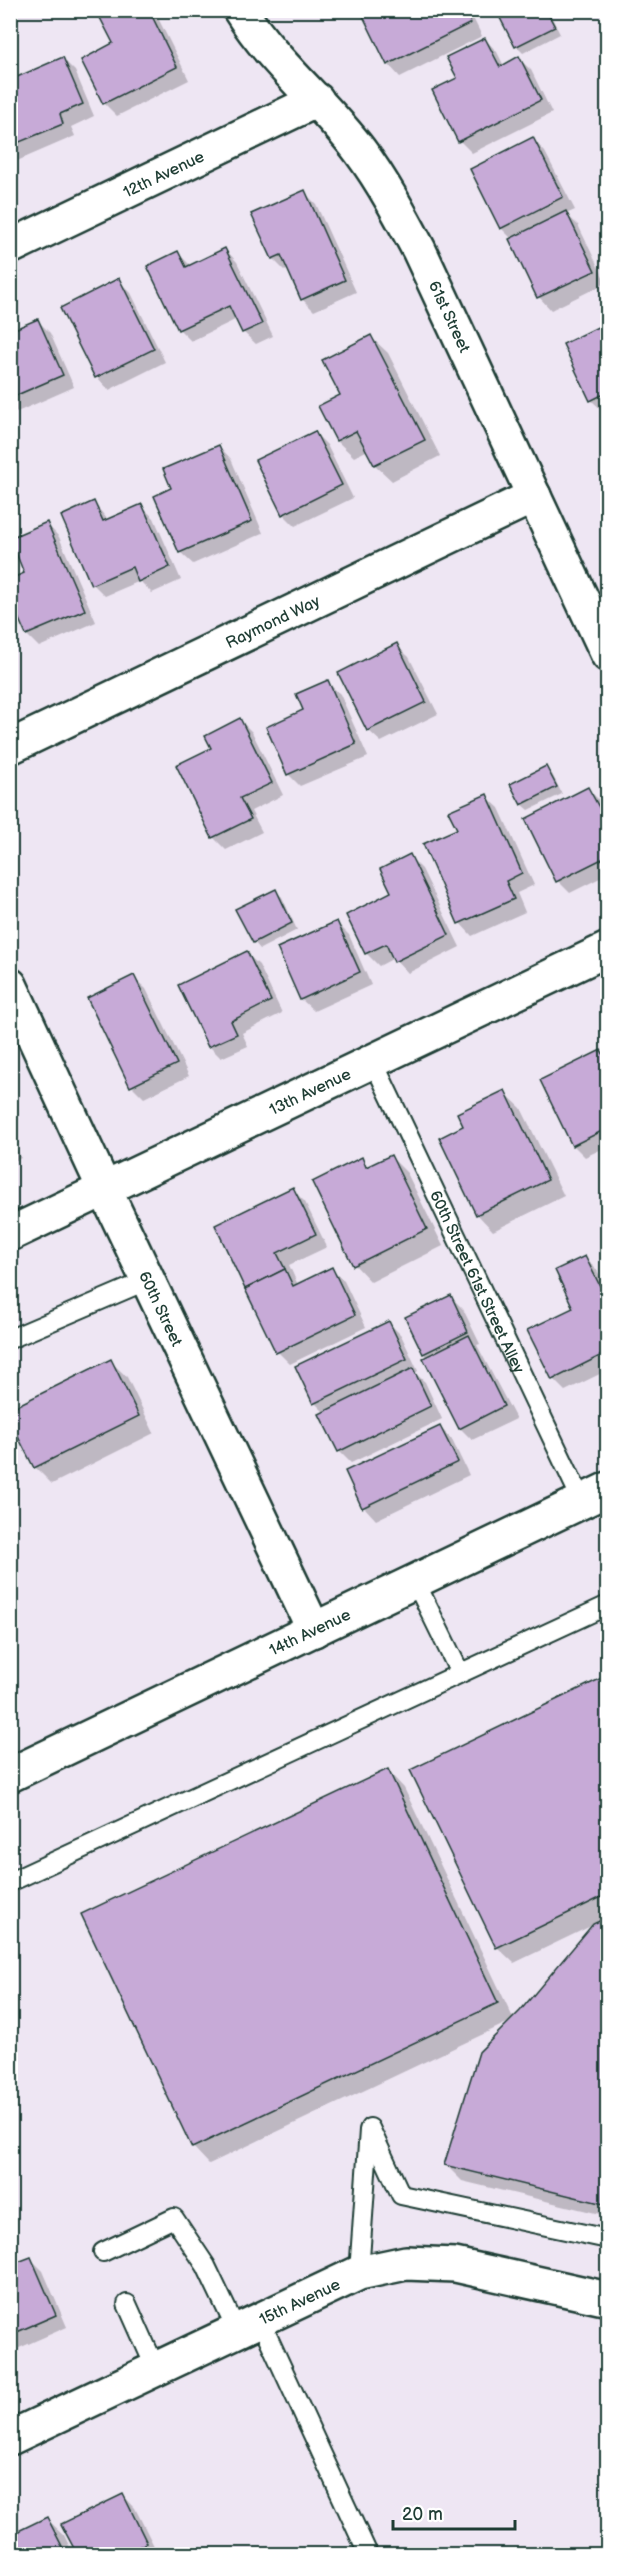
<svg xmlns="http://www.w3.org/2000/svg" width="618" height="2565" font-family="'Balsamiq Sans',sans-serif">
  <style>
    .shadow { fill: #0003 }
    .building { fill: #c7aad7; stroke: #1f3d34; stroke-width: 1.5 }
    .lines { fill: none; stroke-linecap: round; stroke-linejoin: round }
    .service-casing { stroke: #1f3d34; stroke-width: 22 }
    .minor-casing { stroke: #1f3d34; stroke-width: 38 }
    .tertiary-casing { stroke: #1f3d34; stroke-width: 38 }
    .service { stroke: #fff; stroke-width: 18 }
    .minor { stroke: #fff; stroke-width: 33 }
    .tertiary { stroke: #fff; stroke-width: 33 }
    .labels { text-anchor: middle; stroke-width: 4.5; stroke-linejoin: round; paint-order: stroke }
    .street-label { font-size: 16px; fill: #1f3d34; stroke: #fff }
  </style>
  <rect width="100%" height="100%" fill="#eee6f3"/>
  <filter id="ink" filterUnits="userSpaceOnUse"><feTurbulence type="fractalNoise" baseFrequency=".0167" numOctaves="2"/><feDisplacementMap in="SourceGraphic" scale="12" xChannelSelector="R" yChannelSelector="G"/><feConvolveMatrix kernelMatrix="1 2 1 2 8 2 1 2 1" color-interpolation-filters="sRGB"/></filter>
  <g filter="url(#ink)">
    <!-- shadow -->
    <g class="shadow">
      <polygon points="98,10 154,10 189,80 117,116 104,103 83,60 115,44"/>
      <polygon points="362,10 469,10 482,36 400,77 388,64"/>
      <polygon points="513,10 548,10 560,34 523,53 516,46 501,16"/>
      <polygon points="485,39 497,52 504,66 518,58 531,70 552,113 472,153 460,141 459,78"/>
      <polygon points="63,59 75,71 94,116 71,127 75,136 17,161 10,154 10,82"/>
      <polygon points="533,139 545,152 575,210 566,214 578,225 606,283 551,310 539,297 512,239 501,228"/>
      <polygon points="304,192 316,204 356,292 314,311 302,299 289,269 285,271 273,259"/>
      <polygon points="225,249 237,262 273,336 256,344 243,332 237,319 191,341 179,329 178,253 191,266"/>
      <polygon points="118,280 131,293 165,362 109,390 97,377 62,309"/>
      <polygon points="38,321 50,333 74,387 17,412 10,406 10,333"/>
      <polygon points="608,323 608,410 604,412 591,400"/>
      <polygon points="371,337 388,353 440,456 392,481 375,465 368,450 354,457 337,441 320,407 342,396"/>
      <polygon points="315,433 327,445 353,498 295,526 283,514"/>
      <polygon points="608,438 608,452 602,441"/>
      <polygon points="219,446 231,459 263,533 193,564 180,552 173,489"/>
      <polygon points="94,503 108,520 141,506 154,518 181,580 152,593 140,581 105,596 93,584"/>
      <polygon points="47,524 59,537 96,622 39,647 27,635 10,595 26,573"/>
      <polygon points="396,645 409,657 438,714 381,742 368,730"/>
      <polygon points="327,682 340,694 368,757 300,786 288,774 305,711"/>
      <polygon points="240,720 252,732 283,795 251,811 262,832 226,850 213,837 178,766 213,749"/>
      <polygon points="545,767 552,774 562,794 529,810 522,804"/>
      <polygon points="588,789 600,801 608,815 608,874 570,893 558,881"/>
      <polygon points="486,796 499,808 534,885 517,893 525,912 472,936 460,923 425,845 459,829"/>
      <polygon points="409,856 422,869 460,947 408,973 394,958 379,966 366,953 348,916 393,893"/>
      <polygon points="275,891 282,897 297,930 260,949 254,942"/>
      <polygon points="336,922 349,935 371,985 314,1011 301,999"/>
      <polygon points="246,953 259,965 282,1013 242,1033 248,1046 221,1058 209,1046"/>
      <polygon points="133,977 146,989 189,1076 144,1098 132,1086"/>
      <polygon points="601,1051 608,1058 608,1146 585,1157 573,1145"/>
      <polygon points="504,1092 521,1108 564,1196 493,1231 477,1214 465,1126"/>
      <polygon points="10,1135 21,1158 10,1163"/>
      <polygon points="390,1156 407,1173 443,1246 371,1282 355,1265 362,1159 369,1167"/>
      <polygon points="292,1189 305,1202 327,1247 289,1265 298,1285 331,1269 344,1281 366,1327 290,1364 278,1352 217,1226"/>
      <polygon points="585,1258 597,1270 608,1292 608,1370 565,1391 553,1379 575,1308"/>
      <polygon points="450,1296 463,1309 480,1344 477,1345 516,1419 472,1440 460,1428 424,1353"/>
      <polygon points="389,1323 401,1335 418,1371 415,1373 425,1382 442,1419 351,1463 339,1451 325,1413 315,1403"/>
      <polygon points="110,1361 127,1377 154,1433 52,1484 35,1467"/>
      <polygon points="440,1427 452,1440 469,1475 376,1520 364,1507 347,1472"/>
      <polygon points="608,1677 608,2216 462,2181 446,2165 513,2020 209,2164 193,2147 388,1771 404,1788 514,2020 593,1925 514,1963 497,1947"/>
      <polygon points="30,2258 43,2271 67,2327 10,2352 10,2267"/>
      <polygon points="123,2495 135,2508 158,2554 78,2554 63,2524"/>
      <polygon points="47,2519 64,2535 73,2554 10,2554 10,2536"/>
    </g>
    <!-- building -->
    <g class="building">
      <polygon points="96,10 149,10 177,67 103,104 81,60 113,43"/>
      <polygon points="360,10 464,10 471,23 387,65"/>
      <polygon points="510,10 546,10 555,27 515,47 499,16"/>
      <polygon points="485,38 500,67 519,56 541,100 458,142 432,90 457,78 446,57"/>
      <polygon points="63,57 83,104 60,114 63,124 10,146 10,80"/>
      <polygon points="533,137 563,197 500,229 470,169"/>
      <polygon points="305,190 345,280 301,300 281,255 272,259 251,214"/>
      <polygon points="566,211 595,271 537,298 509,239"/>
      <polygon points="225,248 262,324 242,333 229,306 178,330 147,266 178,251 186,267"/>
      <polygon points="119,278 154,349 95,378 60,308"/>
      <polygon points="38,319 63,375 10,398 10,331"/>
      <polygon points="608,322 608,392 590,401 563,344"/>
      <polygon points="371,335 425,440 374,465 356,431 336,441 318,406 340,395 322,360"/>
      <polygon points="315,431 342,485 282,515 255,460"/>
      <polygon points="219,445 252,521 179,553 154,496 171,488 163,469"/>
      <polygon points="94,501 103,521 142,504 170,567 138,582 132,567 91,585 61,516"/>
      <polygon points="47,522 85,610 26,635 10,599 10,579 24,573 10,538"/>
      <polygon points="397,643 426,702 367,731 338,673"/>
      <polygon points="328,680 356,744 287,775 266,727 303,710 296,694"/>
      <polygon points="240,718 272,783 240,798 251,819 212,838 176,765 211,748 205,736"/>
      <polygon points="546,766 557,787 521,805 510,784"/>
      <polygon points="588,787 608,824 608,856 556,882 525,819"/>
      <polygon points="487,794 522,873 506,881 514,899 458,924 423,844 457,829 448,811"/>
      <polygon points="410,854 449,935 394,962 386,944 365,954 346,915 391,892 380,869"/>
      <polygon points="276,889 292,923 253,943 235,909"/>
      <polygon points="337,921 360,972 300,1000 277,948"/>
      <polygon points="247,951 271,1001 231,1021 237,1034 208,1047 178,985"/>
      <polygon points="134,975 177,1064 130,1087 87,998"/>
      <polygon points="601,1050 608,1062 608,1128 572,1146 540,1080"/>
      <polygon points="505,1090 548,1180 476,1215 439,1138 463,1126 457,1113"/>
      <polygon points="391,1155 427,1229 353,1266 312,1182 362,1157 366,1167"/>
      <polygon points="293,1187 316,1234 277,1253 285,1269 245,1289 215,1225"/>
      <polygon points="585,1256 608,1302 608,1352 552,1380 527,1330 573,1308 555,1270"/>
      <polygon points="332,1267 355,1315 276,1353 245,1289 285,1269 293,1286"/>
      <polygon points="451,1295 468,1332 423,1354 405,1317"/>
      <polygon points="389,1321 407,1359 313,1404 295,1366"/>
      <polygon points="469,1335 504,1406 459,1429 423,1358"/>
      <polygon points="111,1359 139,1416 34,1468 10,1421 10,1409"/>
      <polygon points="413,1368 431,1406 338,1452 319,1414"/>
      <polygon points="440,1426 458,1462 362,1508 345,1471"/>
      <polygon points="608,1675 608,1894 496,1948 410,1770"/>
      <polygon points="388,1769 498,2003 192,2148 81,1914"/>
      <polygon points="608,1917 608,2205 444,2165 479,2052 520,2011 593,1924"/>
      <polygon points="31,2257 56,2315 10,2335 10,2265"/>
      <polygon points="123,2494 147,2543 124,2554 77,2554 61,2524"/>
      <polygon points="47,2517 66,2554 10,2554 10,2535"/>
    </g>
    <g class="lines">
      <defs>
        <g id="service">
          <path id="s1" d="M373 1061 582 1501"/>
          <polyline points="10,1339 148,1280"/>
          <polyline points="415,1581 460,1673"/>
          <polyline points="10,1882 608,1605"/>
          <polyline points="370,2128 401,2195 608,2239"/>
          <polyline points="103,2252 174,2218 206,2266 237,2331"/>
          <polyline points="359,2273 369,2130"/>
          <polyline points="127,2304 156,2369"/>
          <polyline points="260,2320 368,2554"/>
        </g>
        <g id="minor">
          <path id="s2" d="M240 10C273 63 323 102 360 151 383 182 401 216 419 250L608 655"/>
          <path id="s3" d="M10 247 317 100"/>
          <path id="s4" d="M10 747 534 496"/>
          <path id="s5" d="M10 985 104 1188 314 1630"/>
          <path id="s6" d="M10 1234 608 949"/>
          <path id="s7" d="M10 2438 359 2273 406 2263 455 2265 608 2299"/>
        </g>
        <g id="tertiary">
          <path id="s8" d="M10 1775 608 1489"/>
        </g>
      </defs>
      <!-- service casing -->
      <use href="#service" class="service-casing"/>
      <!-- minor casing -->
      <use href="#minor" class="minor-casing"/>
      <!-- tertiary casing -->
      <use href="#tertiary" class="tertiary-casing"/>
      <!-- service -->
      <use href="#service" class="service"/>
      <!-- minor -->
      <use href="#minor" class="minor"/>
      <!-- tertiary -->
      <use href="#tertiary" class="tertiary"/>
    </g>
  </g>
  <g class="labels">
    <!-- street labels -->
    <g class="street-label">
      <text dy="6" stroke="none"><textPath href="#s3" startOffset="170">12th Avenue</textPath></text>
      <text dy="6" stroke="none"><textPath href="#s2" startOffset="374">61st Street</textPath></text>
      <text dy="6" stroke="none"><textPath href="#s4" startOffset="291">Raymond Way</textPath></text>
      <text dy="6" stroke="none"><textPath href="#s6" startOffset="332">13th Avenue</textPath></text>
      <text dy="6" stroke="none"><textPath href="#s1" startOffset="244">60th Street 61st Street Alley</textPath></text>
      <text dy="6" stroke="none"><textPath href="#s5" startOffset="357">60th Street</textPath></text>
      <text dy="6" stroke="none"><textPath href="#s8" startOffset="332">14th Avenue</textPath></text>
      <text dy="6" stroke="none"><textPath href="#s7" startOffset="320">15th Avenue</textPath></text>
    </g>
  </g>
  <!-- margin -->
  <rect width="618" height="2565" fill="none" stroke="#fff" stroke-width="36"/>
  <rect x="18" y="18" width="582" height="2529" fill="none" stroke="#1f3d34" stroke-width="2" filter="url(#ink)"/>
  <!-- scale -->
  <path d="M393 2520v9h122v-9" fill="none" stroke="#1f3d34" stroke-width="3"/>
  <text x="402" y="2520" font-size="18" fill="#1f3d34" stroke="#ffffff" stroke-width="4.5" paint-order="stroke">20 m</text>
</svg>
